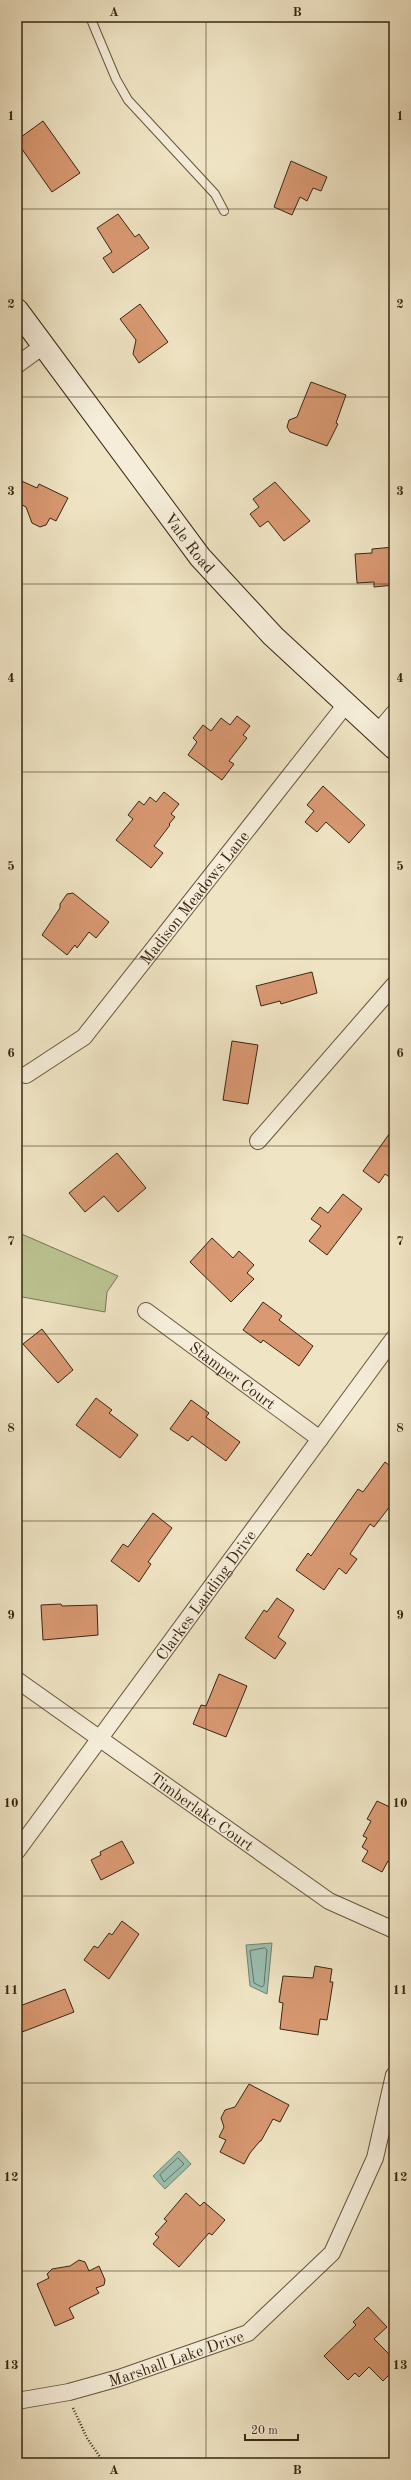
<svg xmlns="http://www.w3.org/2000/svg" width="411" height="2480" font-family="'Old Standard TT',serif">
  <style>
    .green { fill: #bcc392; stroke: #7a7452 }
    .water { fill: #9abfb0; stroke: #738271 }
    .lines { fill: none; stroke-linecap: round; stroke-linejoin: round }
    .shore { stroke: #6a7261; stroke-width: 1 }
    .building { fill: #d99972; stroke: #392612 }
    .lane-casing { stroke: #66563e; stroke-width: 10 }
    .street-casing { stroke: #66563e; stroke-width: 18 }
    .secondary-casing { stroke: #392612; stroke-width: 24 }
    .path { stroke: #392612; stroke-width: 2.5; stroke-dasharray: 1 2; stroke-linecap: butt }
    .lane { stroke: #f5edd9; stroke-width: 8 }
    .street { stroke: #f5edd9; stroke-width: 16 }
    .secondary { stroke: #f5edd9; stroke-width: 22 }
    .grid { fill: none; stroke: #392612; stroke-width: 1; stroke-opacity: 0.55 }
    .labels { text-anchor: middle; stroke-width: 3; stroke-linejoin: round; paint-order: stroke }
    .street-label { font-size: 16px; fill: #392612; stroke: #f5edd9 }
    .neatline { fill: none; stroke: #392612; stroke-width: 1.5 }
    .grid-label { font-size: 13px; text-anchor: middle; font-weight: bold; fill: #392612 }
  </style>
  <rect width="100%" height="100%" fill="#efe4c4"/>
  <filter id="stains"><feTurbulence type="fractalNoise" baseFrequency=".005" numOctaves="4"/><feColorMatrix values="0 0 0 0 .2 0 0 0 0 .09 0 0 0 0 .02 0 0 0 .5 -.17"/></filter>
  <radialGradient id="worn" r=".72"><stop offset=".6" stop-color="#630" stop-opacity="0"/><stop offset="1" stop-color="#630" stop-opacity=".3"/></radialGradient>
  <!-- green -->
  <polygon class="green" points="17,1232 118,1276 107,1292 105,1312 17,1296"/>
  <!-- water -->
  <g class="water">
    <polygon points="272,1943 267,1994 250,1986 246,1945"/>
    <polygon points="179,2151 191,2164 165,2189 153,2176"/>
  </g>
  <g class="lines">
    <!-- shore -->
    <g class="shore">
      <polygon points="265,1948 267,1950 264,1985 262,1987 254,1983 250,1951"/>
      <polygon points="178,2158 184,2164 164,2182 160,2175"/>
    </g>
  </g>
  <!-- building -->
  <g class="building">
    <polygon points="43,121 80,173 52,192 17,142 17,140"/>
    <polygon points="291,161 327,177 321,191 313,188 307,201 300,197 292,215 274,207"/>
    <polygon points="118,214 135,237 139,234 149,248 113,273 103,258 112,252 97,228"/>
    <polygon points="140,304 168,342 139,363 133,354 136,340 120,319"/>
    <polygon points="311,382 346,395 336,423 338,424 327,446 290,432 287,427 289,420 297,417"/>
    <polygon points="17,479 37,488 39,484 68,498 56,521 50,518 46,525 40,527 32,523 26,507 17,502"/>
    <polygon points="275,482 310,521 284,541 268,521 260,527 250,514 259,507 253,499"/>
    <polygon points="394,547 394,585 374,587 374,582 357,583 355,554 372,553 372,549"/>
    <polygon points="237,716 250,726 243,735 247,738 229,761 234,764 222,780 188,755 197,742 193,738 203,725 211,731 221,718 230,725"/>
    <polygon points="323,786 365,825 349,843 326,822 317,832 305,822 314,811 307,805"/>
    <polygon points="164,792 179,804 171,814 175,817 169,824 170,825 154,846 163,853 151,868 116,840 133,819 128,815 139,801 144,805 150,797 156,802"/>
    <polygon points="73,893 109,922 96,938 89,932 77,948 75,945 67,955 42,935 60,908 60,904 67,894"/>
    <polygon points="312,972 317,993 281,1004 280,1001 261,1006 256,986"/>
    <polygon points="232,1041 258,1045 248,1104 223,1100"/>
    <polygon points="394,1127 394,1180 385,1174 379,1183 363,1171"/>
    <polygon points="117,1153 146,1188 118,1212 104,1196 85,1212 69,1193"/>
    <polygon points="343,1194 362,1209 327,1255 309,1241 321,1226 311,1219 320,1207 328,1213"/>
    <polygon points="212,1238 233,1258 239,1251 254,1265 247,1273 254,1279 231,1302 190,1262"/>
    <polygon points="263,1302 282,1316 279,1320 313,1346 299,1366 263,1340 261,1343 243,1330"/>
    <polygon points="42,1329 73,1370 58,1383 23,1344"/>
    <polygon points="96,1398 112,1410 109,1413 138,1435 120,1458 76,1425"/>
    <polygon points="191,1400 209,1413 206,1417 240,1442 226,1461 192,1436 188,1441 170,1429"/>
    <polygon points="385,1462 394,1469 394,1501 374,1527 370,1524 350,1554 357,1559 346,1574 339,1568 324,1590 296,1570 308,1553 311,1556 358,1489 363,1492"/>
    <polygon points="153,1513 172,1528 148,1562 151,1564 139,1582 111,1561 123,1544 128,1547"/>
    <polygon points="277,1598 294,1610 278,1637 286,1643 275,1659 245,1638 264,1610 267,1612"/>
    <polygon points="61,1604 62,1606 97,1605 98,1635 43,1640 41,1605"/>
    <polygon points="219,1674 247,1686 226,1737 193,1724 201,1705 206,1706"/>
    <polygon points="377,1801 394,1809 394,1864 388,1861 382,1872 362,1861 368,1851 362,1847 367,1838 363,1836 371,1821 367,1819"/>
    <polygon points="122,1841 134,1863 101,1880 91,1860 101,1855 100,1852"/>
    <polygon points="122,1921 139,1934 109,1979 84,1960 94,1946 98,1948 109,1933 112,1935"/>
    <polygon points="315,1966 332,1969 330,1982 333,1982 327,2020 320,2019 318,2035 280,2029 283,2003 279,2002 283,1976 313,1978"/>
    <polygon points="65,1989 74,2012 17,2034 17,2007"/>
    <polygon points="249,2084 289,2105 280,2122 273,2119 261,2141 260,2141 250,2153 244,2164 220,2152 226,2140 219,2137 224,2127 221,2118 225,2110 235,2107"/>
    <polygon points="186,2193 200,2206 204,2202 225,2220 212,2235 209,2233 179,2267 153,2244 159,2237 155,2234 167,2221 164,2219"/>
    <polygon points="79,2260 85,2262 89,2271 99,2266 105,2280 104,2285 96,2288 99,2293 69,2308 74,2318 55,2326 37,2284 49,2278 47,2274 52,2269 70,2266"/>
    <polygon points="368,2307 387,2327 374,2339 394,2359 394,2370 383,2381 369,2367 359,2377 355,2373 348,2380 324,2356 356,2325 353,2322"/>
  </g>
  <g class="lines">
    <defs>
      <polyline id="lane" points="90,17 116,79 128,100 215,194 224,211"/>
      <g id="street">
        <polyline points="17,365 43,346"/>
        <polyline points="378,732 394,713"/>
        <path id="s1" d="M26 1075 84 1037 347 703"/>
        <polyline points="258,1141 394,985"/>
        <path id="s2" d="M146 1311 320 1439"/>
        <path id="s3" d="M17 1680 329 1901 394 1930"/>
        <path id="s4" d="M17 1851 394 1338"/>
        <path id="s5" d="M17 2401 69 2392 119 2378 248 2333 332 2253 375 2158 394 2075"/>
      </g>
      <g id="secondary">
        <path id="s6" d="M17 310 200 557 273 636 394 748"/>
      </g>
    </defs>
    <!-- lane casing -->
    <use href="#lane" class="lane-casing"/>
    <!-- street casing -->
    <use href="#street" class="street-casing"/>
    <!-- secondary casing -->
    <use href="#secondary" class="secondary-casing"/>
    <!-- path -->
    <polyline class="path" points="73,2408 87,2438 104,2463"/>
    <!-- lane -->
    <use href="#lane" class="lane"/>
    <!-- street -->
    <use href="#street" class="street"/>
    <!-- secondary -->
    <use href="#secondary" class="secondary"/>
  </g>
  <!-- grid -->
  <path class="grid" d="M206 17V2463M17 209H394M17 397H394M17 584H394M17 772H394M17 959H394M17 1146H394M17 1334H394M17 1521H394M17 1708H394M17 1896H394M17 2083H394M17 2271H394"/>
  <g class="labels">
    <!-- street labels -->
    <g class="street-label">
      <text dy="6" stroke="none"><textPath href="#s6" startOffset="290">Vale Road</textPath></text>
      <text dy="6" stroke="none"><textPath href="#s1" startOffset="247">Madison Meadows Lane</textPath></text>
      <text dy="6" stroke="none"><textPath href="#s2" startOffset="108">Stamper Court</textPath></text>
      <text dy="6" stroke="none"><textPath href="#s4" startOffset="318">Clarkes Landing Drive</textPath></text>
      <text dy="6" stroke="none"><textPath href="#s3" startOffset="227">Timberlake Court</textPath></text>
      <text dy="6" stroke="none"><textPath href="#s5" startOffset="165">Marshall Lake Drive</textPath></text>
    </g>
  </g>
  <!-- margin -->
  <rect width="411" height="2480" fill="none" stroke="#efe4c4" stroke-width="44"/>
  <!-- scale -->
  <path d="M245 2434v6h53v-6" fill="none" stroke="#392612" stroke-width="2"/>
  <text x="251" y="2434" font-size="12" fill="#392612" stroke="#f5edd9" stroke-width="3" paint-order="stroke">20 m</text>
  <rect x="22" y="22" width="367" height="2436" class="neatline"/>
  <g class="grid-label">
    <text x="114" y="16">A</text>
    <text x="297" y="16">B</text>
    <text x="11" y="120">1</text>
    <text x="400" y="120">1</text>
    <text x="11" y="308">2</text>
    <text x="400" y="308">2</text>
    <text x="11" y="495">3</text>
    <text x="400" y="495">3</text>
    <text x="11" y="682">4</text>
    <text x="400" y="682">4</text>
    <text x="11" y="870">5</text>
    <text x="400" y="870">5</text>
    <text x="11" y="1057">6</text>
    <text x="400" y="1057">6</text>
    <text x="11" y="1245">7</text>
    <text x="400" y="1245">7</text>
    <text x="11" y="1432">8</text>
    <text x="400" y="1432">8</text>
    <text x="11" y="1619">9</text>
    <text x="400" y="1619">9</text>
    <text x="11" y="1807">10</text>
    <text x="400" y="1807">10</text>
    <text x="11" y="1994">11</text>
    <text x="400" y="1994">11</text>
    <text x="11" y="2181">12</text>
    <text x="400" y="2181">12</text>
    <text x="11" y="2369">13</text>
    <text x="400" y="2369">13</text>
    <text x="114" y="2474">A</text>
    <text x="297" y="2474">B</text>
  </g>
  <rect width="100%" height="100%" filter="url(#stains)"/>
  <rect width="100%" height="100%" fill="url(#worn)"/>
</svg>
